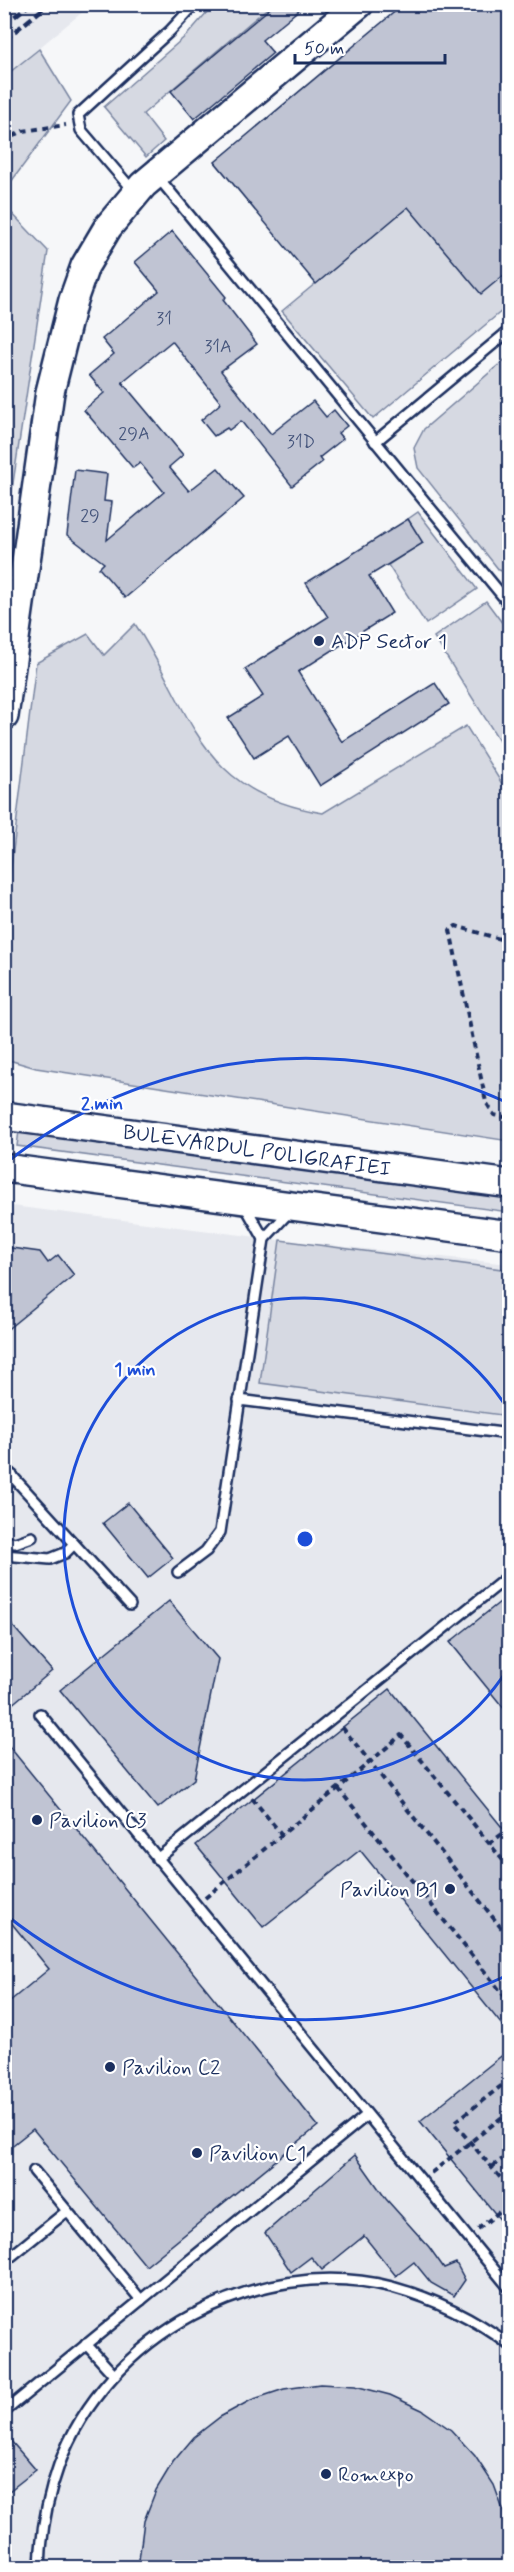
<svg xmlns="http://www.w3.org/2000/svg" width="514" height="2572" font-family="Mynerve,sans-serif">
  <style>
    .built { fill: #e6e8ee }
    .green { fill: #d6d9e2; stroke: #7884a0; stroke-width: 1.5 }
    .building { fill: #c0c4d3; stroke: #1b2f5e; stroke-width: 1.5 }
    .lines { fill: none; stroke-linecap: round; stroke-linejoin: round }
    .lane-casing { stroke: #1b2f5e; stroke-width: 14 }
    .secondary-casing { stroke: #1b2f5e; stroke-width: 32 }
    .path { stroke: #1b2f5e; stroke-width: 4; stroke-dasharray: 6 4.5; stroke-linecap: butt }
    .lane { stroke: #fff; stroke-width: 9 }
    .secondary { stroke: #fff; stroke-width: 27 }
    .rail { stroke: #1b2f5e; stroke-width: 4.5; stroke-dasharray: 9 4.5; stroke-linecap: butt }
    .ring { fill: none; stroke: #1d4ed8; stroke-width: 3 }
    .poi-dot { fill: #1b2f5e; stroke: #fff; stroke-width: 2 }
    .labels { text-anchor: middle; stroke-width: 4.5; stroke-linejoin: round; paint-order: stroke }
    .number-label { font-size: 18px; fill: #44547b }
    .poi-label { font-size: 21px; fill: #1b2f5e; stroke: #fff; text-anchor: start }
    .street-label { font-size: 21px; fill: #1b2f5e; stroke: #fff }
    .centre { fill: #1d4ed8; stroke: #fff; stroke-width: 3 }
    .ring-label { font-size: 18px; text-anchor: middle; font-weight: bold; fill: #1d4ed8; stroke: #fff; stroke-width: 4.5; stroke-linejoin: round; paint-order: stroke }
  </style>
  <rect width="100%" height="100%" fill="#f6f7f9"/>
  <filter id="ink" filterUnits="userSpaceOnUse"><feTurbulence type="fractalNoise" baseFrequency=".0167" numOctaves="2"/><feDisplacementMap in="SourceGraphic" scale="12" xChannelSelector="R" yChannelSelector="G"/><feConvolveMatrix kernelMatrix="1 2 1 2 8 2 1 2 1" color-interpolation-filters="sRGB"/></filter>
  <g filter="url(#ink)">
    <!-- built -->
    <g class="built">
      <polygon points="5,5 91,5 5,76"/>
      <polygon points="4,1205 280,1240 509,1264 509,2567 5,2567"/>
    </g>
    <!-- green -->
    <g class="green">
      <polygon points="214,4 271,5 143,114 164,141 146,157 104,107 188,34"/>
      <polygon points="39,49 71,101 5,190 5,76"/>
      <polygon points="349,50 509,176 509,305 373,419 282,311 316,283 215,162"/>
      <polygon points="5,206 48,251 5,536"/>
      <polygon points="509,356 510,574 499,570 418,468 414,448 424,429"/>
      <polygon points="418,512 477,589 426,624 388,565 422,543 408,519"/>
      <polygon points="486,601 509,632 509,756 434,637"/>
      <path d="M135 624C194 714 198 793 323 813L466 726 509 795V1141L36 1068 9 1060 4 1052 5 916 36 663 88 634 104 655Z"/>
      <polygon points="19,1131 509,1197 509,1212 17,1146"/>
      <polygon points="280,1240 509,1270 509,1416 260,1383"/>
    </g>
    <!-- building -->
    <g class="building">
      <polygon points="275,4 306,4 262,40 273,53 194,119 171,91"/>
      <polygon points="404,4 510,4 510,270 481,294 408,207 316,284 215,162"/>
      <polygon points="172,231 226,297 223,300 257,344 221,371 271,434 313,401 326,417 334,410 347,426 338,433 343,439 319,458 322,462 292,486 241,421 229,430 227,428 214,436 201,420 221,403 172,341 122,382 183,455 169,467 189,491 218,468 244,498 125,598 99,568 104,563 67,535 75,470 107,474 104,501 112,502 107,540 164,492 140,463 133,468 84,410 104,393 89,375 114,354 102,339 159,291 135,262"/>
      <polygon points="408,519 423,543 369,576 392,613 298,672 342,742 435,683 449,704 320,786 289,736 254,758 228,718 263,696 245,669 328,617 306,583"/>
      <polygon points="4,1247 40,1252 48,1263 58,1255 74,1275 4,1332"/>
      <polygon points="128,1503 173,1558 148,1578 103,1523"/>
      <polygon points="510,1594 510,1716 450,1642"/>
      <polygon points="169,1601 218,1659 194,1779 158,1808 60,1690"/>
      <polygon points="4,1616 52,1671 4,1711"/>
      <polygon points="390,1689 510,1837 510,2035 360,1850 263,1927 196,1845"/>
      <polygon points="4,1740 318,2126 146,2266 33,2129 4,2152 4,2006 49,1969 4,1914"/>
      <polygon points="510,2049 510,2232 420,2121"/>
      <polygon points="355,2155 386,2199 429,2247 444,2268 456,2263 465,2280 454,2296 431,2283 414,2262 396,2276 364,2236 322,2270 311,2257 291,2272 265,2233"/>
      <polygon points="320,2384 355,2386 390,2395 422,2410 451,2430 475,2456 494,2485 510,2529 510,2568 138,2568 144,2521 156,2490 173,2462 194,2437 220,2417 251,2400 284,2389"/>
      <polygon points="4,2433 36,2470 4,2495"/>
    </g>
    <g class="lines">
      <defs>
        <g id="lane">
          <polyline points="157,176 510,605"/>
          <polyline points="134,192 81,130 78,115 170,31 195,4"/>
          <polyline points="375,442 510,330"/>
          <polyline points="244,1204 264,1239"/>
          <polyline points="239,1400 510,1434"/>
          <polyline points="4,1467 130,1605"/>
          <polyline points="4,1489 13,1476"/>
          <polyline points="4,1541 15,1543 32,1537"/>
          <polyline points="4,1555 50,1559 65,1553 74,1544"/>
          <polyline points="178,1572 206,1551 220,1532 264,1239 290,1211"/>
          <polyline points="40,1714 510,2289"/>
          <polyline points="157,1859 510,1575"/>
          <polyline points="34,2171 141,2300"/>
          <polyline points="4,2262 67,2211"/>
          <polyline points="86,2344 114,2375"/>
          <polyline points="4,2412 367,2115"/>
          <path d="M40 2568C41 2532 47 2498 59 2465 106 2336 258 2253 392 2287 436 2299 474 2318 510 2345"/>
        </g>
        <g id="secondary">
          <polyline points="4,716 50,392 73,300 85,266 108,227 143,185 359,4"/>
          <polyline points="4,1116 510,1184"/>
          <polyline points="4,1168 510,1235"/>
        </g>
      </defs>
      <!-- lane casing -->
      <use href="#lane" class="lane-casing"/>
      <!-- secondary casing -->
      <use href="#secondary" class="secondary-casing"/>
      <!-- path -->
      <g class="path">
        <polyline points="4,141 23,131 66,125"/>
        <polyline points="510,942 456,926 450,930 486,1102 494,1115 510,1118"/>
        <polyline points="342,1727 370,1762 401,1735 510,1869"/>
        <polyline points="338,1788 510,2003"/>
        <polyline points="252,1798 282,1835"/>
        <polyline points="489,1844 510,1828"/>
        <polyline points="205,1898 370,1762 510,1939"/>
        <polyline points="510,2079 454,2123 510,2189"/>
        <polyline points="492,2167 510,2153"/>
        <polyline points="431,2173 510,2111"/>
        <polyline points="478,2229 510,2203"/>
      </g>
      <!-- lane -->
      <use href="#lane" class="lane"/>
      <!-- secondary -->
      <use href="#secondary" class="secondary"/>
      <!-- rail -->
      <g class="rail">
        <polyline points="4,25 30,4"/>
        <polyline points="4,40 49,4"/>
      </g>
    </g>
  </g>
  <!-- distance rings -->
  <g class="ring">
    <path d="M509 1667A241 241 0 1 1 509 1411"/>
    <path d="M508 1975A481 481 0 0 1 6 1915M6 1163A481 481 0 0 1 508 1103"/>
  </g>
  <!-- markers -->
  <g class="poi-dot">
    <circle cx="319" cy="641" r="6"/>
    <circle cx="37" cy="1820" r="6"/>
    <circle cx="450" cy="1889" r="6"/>
    <circle cx="110" cy="2067" r="6"/>
    <circle cx="197" cy="2153" r="6"/>
    <circle cx="326" cy="2474" r="6"/>
  </g>
  <g class="labels">
    <!-- number labels -->
    <g class="number-label">
      <text x="164" y="324">31</text>
      <text x="218" y="352">31A</text>
      <text x="134" y="439">29A</text>
      <text x="301" y="447">31D</text>
      <text x="90" y="521">29</text>
    </g>
    <!-- poi labels -->
    <g class="poi-label">
      <text x="331" y="648">ADP Sector 1</text>
      <text x="49" y="1827">Pavilion C3</text>
      <text x="438" y="1896" text-anchor="end">Pavilion B1</text>
      <text x="122" y="2074">Pavilion C2</text>
      <text x="209" y="2160">Pavilion C1</text>
      <text x="338" y="2481">Romexpo</text>
    </g>
    <!-- street labels -->
    <g class="street-label">
      <text transform="translate(257 1150) rotate(8)" y="7">BULEVARDUL POLIGRAFIEI</text>
    </g>
  </g>
  <circle cx="305" cy="1539" r="9" class="centre"/>
  <g class="ring-label">
    <text x="102" y="1109">2 min</text>
    <text x="135" y="1375">1 min</text>
  </g>
  <!-- margin -->
  <rect width="514" height="2572" fill="none" stroke="#fff" stroke-width="24"/>
  <rect x="12" y="12" width="490" height="2548" fill="none" stroke="#1b2f5e" stroke-width="2" filter="url(#ink)"/>
  <!-- scale -->
  <path d="M295 54v9h150v-9" fill="none" stroke="#1b2f5e" stroke-width="3"/>
  <text x="304" y="54" font-size="18" fill="#1b2f5e" stroke="#ffffff" stroke-width="4.5" paint-order="stroke">50 m</text>
</svg>
